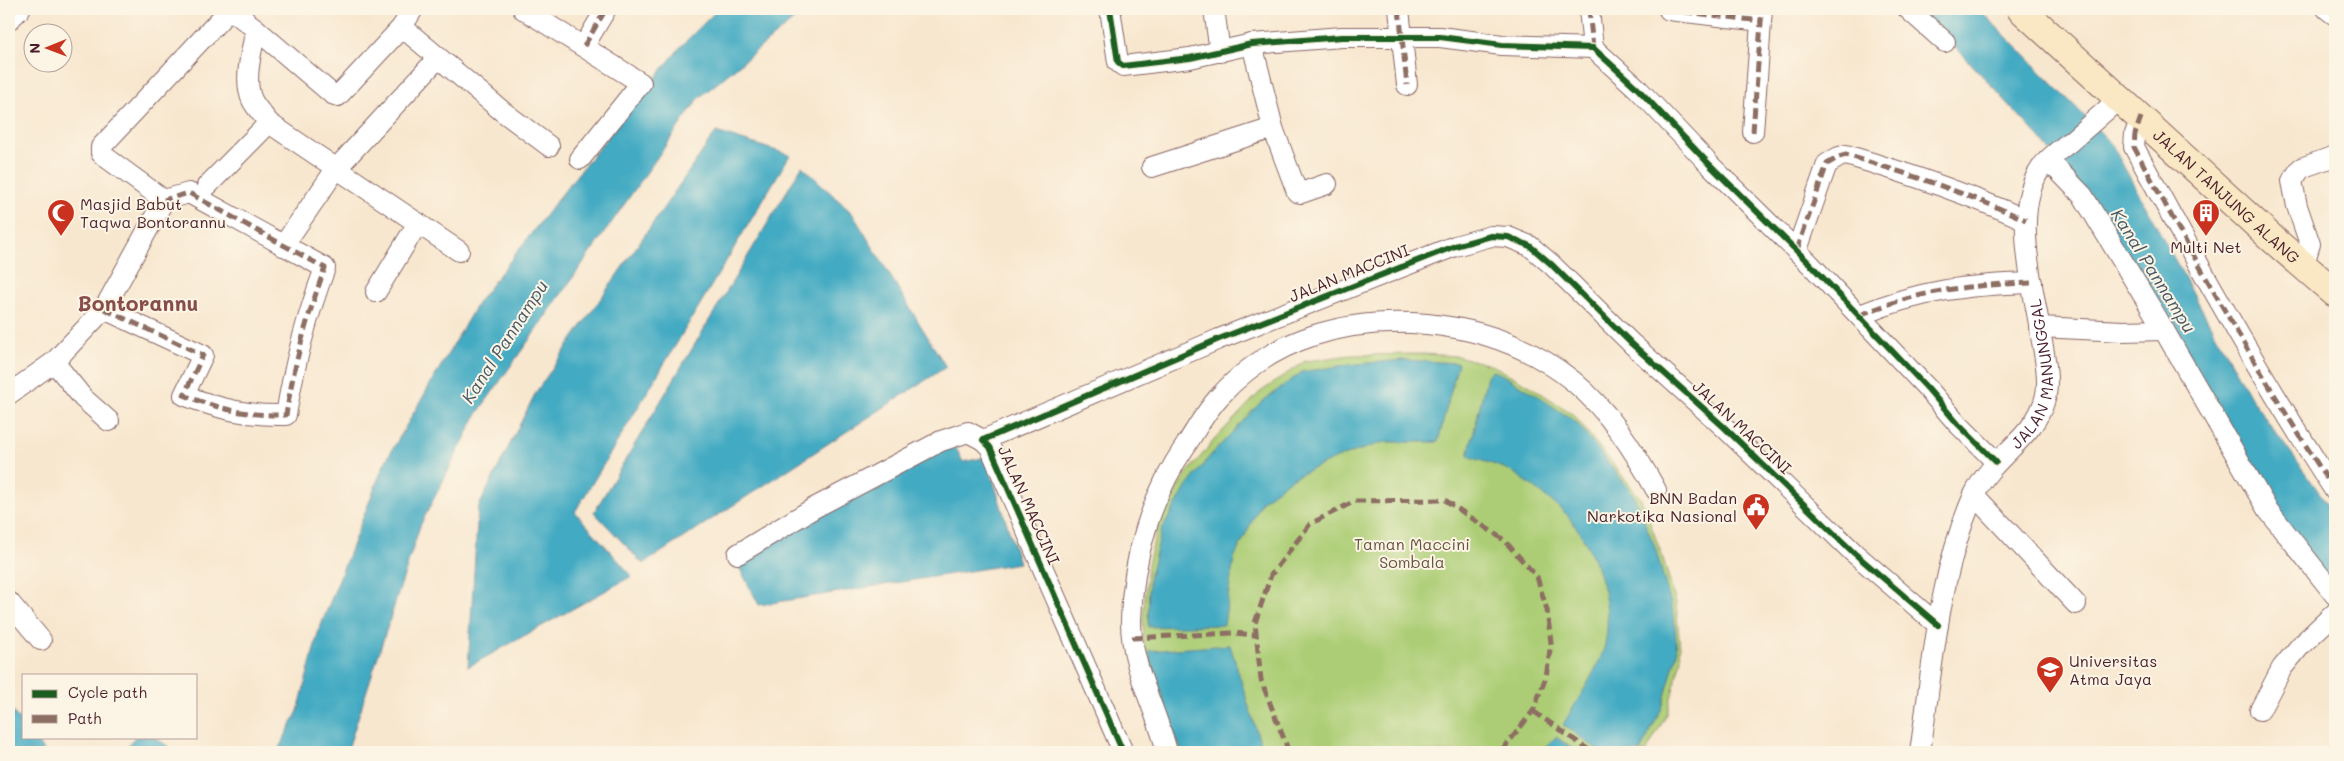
<svg xmlns="http://www.w3.org/2000/svg" width="2344" height="761" font-family="Mali,sans-serif">
  <style>
    .green { fill: #accd75; stroke: #7b7650 }
    .water { fill: #42aac2; stroke: #466476 }
    .lines { fill: none; stroke-linecap: round; stroke-linejoin: round }
    .street-casing { stroke: #876564; stroke-width: 22 }
    .secondary-casing { stroke: #876564; stroke-width: 30 }
    .street { stroke: #fff; stroke-width: 20 }
    .secondary { stroke: #fae7c3; stroke-width: 28 }
    .quiet { stroke: #8d6e63; stroke-width: 5; stroke-dasharray: 10 5; stroke-linecap: butt }
    .cycleway-casing { stroke: #fcf5e5; stroke-width: 9 }
    .cycleway { stroke: #1b5e20; stroke-width: 6 }
    .labels { text-anchor: middle; stroke-width: 4; stroke-linejoin: round; paint-order: stroke }
    .street-label { font-size: 16px; fill: #4a1f2b; stroke: #fcf5e5 }
    .poi-label { font-size: 16px; fill: #4a1f2b; stroke: #fcf5e5; text-anchor: start }
    .park-label { font-size: 16px; fill: #675341; stroke: #fcf5e5 }
    .water-label { font-size: 18px; font-style: italic; fill: #475767; stroke: #fcf5e5 }
    .district-label { font-size: 21px; font-weight: bold; fill: #864d4a; stroke: #fcf5e5 }
  </style>
  <rect width="100%" height="100%" fill="#fcf5e5"/>
  <filter id="ink" filterUnits="userSpaceOnUse"><feTurbulence type="fractalNoise" baseFrequency=".02" numOctaves="2"/><feDisplacementMap in="SourceGraphic" scale="10" xChannelSelector="R" yChannelSelector="G"/><feConvolveMatrix kernelMatrix="1 2 1 2 8 2 1 2 1" color-interpolation-filters="sRGB"/></filter>
  <filter id="wash" filterUnits="userSpaceOnUse"><feTurbulence type="fractalNoise" baseFrequency=".0096" numOctaves="4" result="noise"/><feDisplacementMap in="SourceGraphic" scale="20" xChannelSelector="R" yChannelSelector="G"/><feGaussianBlur stdDeviation="1.12" result="paint"/><feColorMatrix in="noise" values="0 0 0 0 0 0 0 0 0 0 0 0 0 0 0 0 0 1.4 0 .05"/><feComposite in="paint" operator="in"/></filter>
  <g filter="url(#wash)">
    <rect width="100%" height="100%" fill="#f8e7cf"/>
    <!-- green -->
    <polygon class="green" points="1424,354 1457,356 1494,366 1530,386 1573,414 1641,499 1662,555 1676,603 1681,659 1667,714 1646,752 1175,752 1144,656 1143,616 1148,564 1158,524 1184,477 1215,439 1259,393 1305,361 1351,355"/>
    <!-- water -->
    <g class="water">
      <polygon points="718,9 807,9 699,98 477,414 420,526 347,752 277,752 298,711 318,633 384,464 478,302 576,176 682,45"/>
      <polygon points="1916,9 1979,9 2111,143 2250,397 2335,514 2335,586 2282,525 2095,204 2039,137 1940,30"/>
      <polygon points="716,132 790,155 575,512 632,576 468,667 478,508 536,392"/>
      <polygon points="802,166 852,213 946,367 643,564 594,512"/>
      <polygon points="1403,360 1458,363 1438,442 1384,442 1337,458 1292,478 1262,501 1234,558 1224,625 1148,627 1149,579 1162,529 1187,486 1210,456 1260,403 1302,372 1346,365"/>
      <path d="M1492 371 1499 373 1530 391 1576 422 1633 494 1655 547 1674 615 1677 653 1662 708 1640 752H1601L1563 725C1574 705 1601 665 1605 644 1614 601 1595 550 1568 516 1561 508 1524 479 1514 473 1501 465 1483 462 1468 456L1487 376Z"/>
      <polygon points="951,438 963,462 986,457 1019,563 759,605 739,567 815,511"/>
      <polygon points="1230,645 1263,752 1182,752 1169,719 1148,651"/>
      <polygon points="9,707 24,726 24,737 33,737 45,752 9,752"/>
      <polygon points="135,737 154,737 177,752 122,752"/>
      <polygon points="1556,737 1577,752 1578,752 1539,752"/>
    </g>
  </g>
  <g filter="url(#ink)">
    <g class="lines">
      <defs>
        <g id="street">
          <polyline points="230,9 256,29 332,94 338,96 402,27 502,111 549,146"/>
          <polyline points="523,9 641,83 580,159"/>
          <polyline points="1110,9 1118,62 1123,66 1190,58 1252,44 1342,37 1440,37 1502,45 1593,48 1637,88 1710,165 1811,265 1928,389 1958,424 1996,462"/>
          <polyline points="1214,9 1220,52"/>
          <polyline points="1399,9 1407,85"/>
          <polyline points="1589,9 1593,48"/>
          <polyline points="1908,9 1945,42"/>
          <polyline points="2327,9 2335,15"/>
          <polyline points="1669,10 1761,21"/>
          <polyline points="9,20 20,9"/>
          <polyline points="402,27 413,9"/>
          <path d="M256 29C252 50 243 80 252 100 256 108 264 116 269 123L459 251"/>
          <polyline points="1252,44 1273,128 1297,192 1301,193 1327,184"/>
          <polyline points="584,46 606,9"/>
          <path d="M2141 117 2135 134 2134 147C2197 264 2262 379 2335 491"/>
          <polyline points="1753,132 1762,9"/>
          <polyline points="2044,164 2057,169 2083,196 2157,318 2267,509 2335,595"/>
          <polyline points="1152,167 1273,128"/>
          <polyline points="207,186 269,123"/>
          <polyline points="283,246 336,169 438,58"/>
          <path d="M1797 250 1827 164 1839 157 1846 155C1907 173 1968 194 2026 220"/>
          <polyline points="2304,264 2310,244 2297,206 2292,181 2301,168 2335,156"/>
          <polyline points="376,292 418,223"/>
          <path d="M104 309 203 355 184 395C218 409 249 416 286 415 294 365 307 316 325 268L189 193 164 200"/>
          <path d="M1860 315C1921 290 1967 285 2032 283"/>
          <polyline points="2039,327 2123,331 2164,330"/>
          <polyline points="54,362 83,398 109,421"/>
          <polyline points="9,394 54,362 104,309 164,200 104,156 101,153 101,147 230,9"/>
          <polyline points="1974,495 2076,604"/>
          <polyline points="738,554 814,508 941,441 968,432 983,440"/>
          <polyline points="9,602 41,640"/>
          <polyline points="2260,710 2282,668 2301,645 2335,613"/>
          <polyline points="1123,752 990,447 983,440 1219,339 1455,246 1491,236 1508,237 1530,246 1551,264 1632,344 1724,427 1854,553 1938,625"/>
          <path d="M1167 752C1156 707 1131 669 1131 621 1132 559 1151 496 1186 445 1197 428 1206 411 1220 396 1273 337 1349 317 1427 324 1480 329 1531 347 1573 381 1609 411 1634 450 1656 490"/>
          <path id="s1" d="M1920 752C1933 667 1938 575 1974 495 1992 456 2034 439 2045 399 2051 377 2042 346 2039 324 2031 278 2011 202 2045 163 2052 155 2062 148 2071 141 2087 127 2103 113 2119 99"/>
        </g>
        <g id="secondary">
          <path id="s2" d="M2021 9 2276 242 2335 293"/>
        </g>
      </defs>
      <!-- street casing -->
      <use href="#street" class="street-casing"/>
      <!-- secondary casing -->
      <use href="#secondary" class="secondary-casing"/>
      <!-- street -->
      <use href="#street" class="street"/>
      <!-- secondary -->
      <use href="#secondary" class="secondary"/>
      <!-- quiet -->
      <g class="quiet">
        <polyline points="1399,9 1407,85"/>
        <polyline points="1589,9 1593,48"/>
        <polyline points="1669,10 1761,21"/>
        <polyline points="584,46 606,9"/>
        <path d="M2141 117 2135 134 2134 147C2197 264 2262 379 2335 491"/>
        <polyline points="1753,132 1762,9"/>
        <path d="M1797 250 1827 164 1839 157 1846 155C1907 173 1968 194 2026 220"/>
        <path d="M104 309 203 355 184 395C218 409 249 416 286 415 294 365 307 316 325 268L189 193 164 200"/>
        <path d="M1860 315C1921 290 1967 285 2032 283"/>
        <polyline points="1132,638 1233,633 1256,635"/>
        <polyline points="1533,711 1592,752"/>
        <polyline points="1289,752 1261,680 1255,623 1271,575 1310,524 1355,501 1445,500 1504,540 1537,577 1547,610 1551,643 1546,677 1533,711 1501,752"/>
      </g>
      <defs>
        <g id="cycleway">
          <polyline points="1110,9 1118,62 1123,66 1190,58 1252,44 1342,37 1440,37 1502,45 1593,48 1637,88 1710,165 1811,265 1928,389 1958,424 1996,462"/>
          <polyline points="1123,752 990,447 983,440 1219,339 1455,246 1491,236 1508,237 1530,246 1551,264 1632,344 1724,427 1854,553 1938,625"/>
        </g>
      </defs>
      <!-- cycleway casing -->
      <use href="#cycleway" class="cycleway-casing"/>
      <!-- cycleway -->
      <use href="#cycleway" class="cycleway"/>
    </g>
  </g>
  <!-- icons -->
  <defs>
    <symbol id="mosque-pin" viewBox="-11 -11 22 30"><path d="M0 17L-7.5 6A9.5 9.5 0 1 1 7.5 6Z" fill="#c8321e" stroke="#fcf5e5"/><path d="M3.5-4.9A6 6 0 1 0 3.5 4.9A5 5 0 1 1 3.5-4.9Z" fill="#fff"/></symbol>
    <symbol id="building-pin" viewBox="-11 -11 22 30"><path d="M0 17L-7.5 6A9.5 9.5 0 1 1 7.5 6Z" fill="#c8321e" stroke="#fcf5e5"/><path d="M-4-6H4V6H1V3H-1V6H-4ZM-2.5-4.3h1.7v1.8h-1.7ZM.8-4.3h1.7v1.8H.8ZM-2.5-1h1.7V.8h-1.7ZM.8-1h1.7V.8H.8Z" fill="#fff"/></symbol>
    <symbol id="civic-pin" viewBox="-11 -11 22 30"><path d="M0 17L-7.5 6A9.5 9.5 0 1 1 7.5 6Z" fill="#c8321e" stroke="#fcf5e5"/><path d="M-.6-6.5H3V-4.5H.6V-3L4-1V1h2V6H-6V1h2V-1L-.6-3ZM-1.2 2.5V6h2.4V2.5Z" fill="#fff"/></symbol>
    <symbol id="university-pin" viewBox="-11 -11 22 30"><path d="M0 17L-7.5 6A9.5 9.5 0 1 1 7.5 6Z" fill="#c8321e" stroke="#fcf5e5"/><path d="M0-5L7-2L0 1L-7-2ZM-4 1L0 2.5L4 1V4Q0 6-4 4Z" fill="#fff"/></symbol>
  </defs>
  <g fill-rule="evenodd">
    <use href="#mosque-pin" x="45" y="197" width="32" height="43"/>
    <use href="#building-pin" x="2190" y="197" width="32" height="43"/>
    <use href="#civic-pin" x="1740" y="491" width="32" height="43"/>
    <use href="#university-pin" x="2034" y="654" width="32" height="43"/>
  </g>
  <g class="labels">
    <!-- street labels -->
    <g class="street-label">
      <text dy="6" stroke="none"><textPath href="#s2" startOffset="278">JALAN TANJUNG ALANG</textPath></text>
      <text transform="translate(1349 273) rotate(-22)" y="6">JALAN MACCINI</text>
      <text dy="6" stroke="none"><textPath href="#s1" startOffset="406">JALAN MANUNGGAL</textPath></text>
      <text transform="translate(1742 427) rotate(43)" y="6">JALAN MACCINI</text>
      <text transform="translate(1029 505) rotate(66)" y="6">JALAN MACCINI</text>
    </g>
    <!-- poi labels -->
    <g class="poi-label">
      <text x="80" y="210">Masjid Babut<tspan x="80" dy="18">Taqwa Bontorannu</tspan></text>
      <text x="2206" y="253" text-anchor="middle">Multi Net</text>
      <text x="1737" y="504" text-anchor="end">BNN Badan<tspan x="1737" dy="18">Narkotika Nasional</tspan></text>
      <text x="2069" y="667">Universitas<tspan x="2069" dy="18">Atma Jaya</tspan></text>
    </g>
    <!-- park labels -->
    <g class="park-label">
      <text x="1412" y="550">Taman Maccini<tspan x="1412" dy="18">Sombala</tspan></text>
    </g>
    <!-- water labels -->
    <g class="water-label">
      <text transform="translate(2153 271) rotate(58)" y="6">Kanal Pannampu</text>
      <text transform="translate(505 342) rotate(-57)" y="6">Kanal Pannampu</text>
    </g>
    <!-- district labels -->
    <g class="district-label">
      <text x="138" y="311">Bontorannu</text>
    </g>
  </g>
  <!-- margin -->
  <rect width="2344" height="761" fill="none" stroke="#fcf5e5" stroke-width="30"/>
  <!-- legend -->
  <rect x="22" y="674" width="175" height="65" fill="#fcf5e5" stroke="#b59f9b"/>
  <rect x="32" y="690" width="25" height="8" fill="#1b5e20" stroke="#b59f9b"/>
  <text x="68" y="698" font-size="15" fill="#4a1f2b">Cycle path</text>
  <rect x="32" y="715" width="25" height="8" fill="#8d6e63" stroke="#b59f9b"/>
  <text x="68" y="724" font-size="15" fill="#4a1f2b">Path</text>
  <!-- north arrow -->
  <g transform="translate(48 48) rotate(269)"><circle r="24" fill="#fcf5e5" stroke="#b59f9b"/>
  <path d="M0-4L9 19L0 12L-9 19Z" fill="#c8321e"/>
  <text y="-8" font-size="14" font-weight="bold" text-anchor="middle" fill="#4a1f2b">N</text>
  </g>
</svg>
